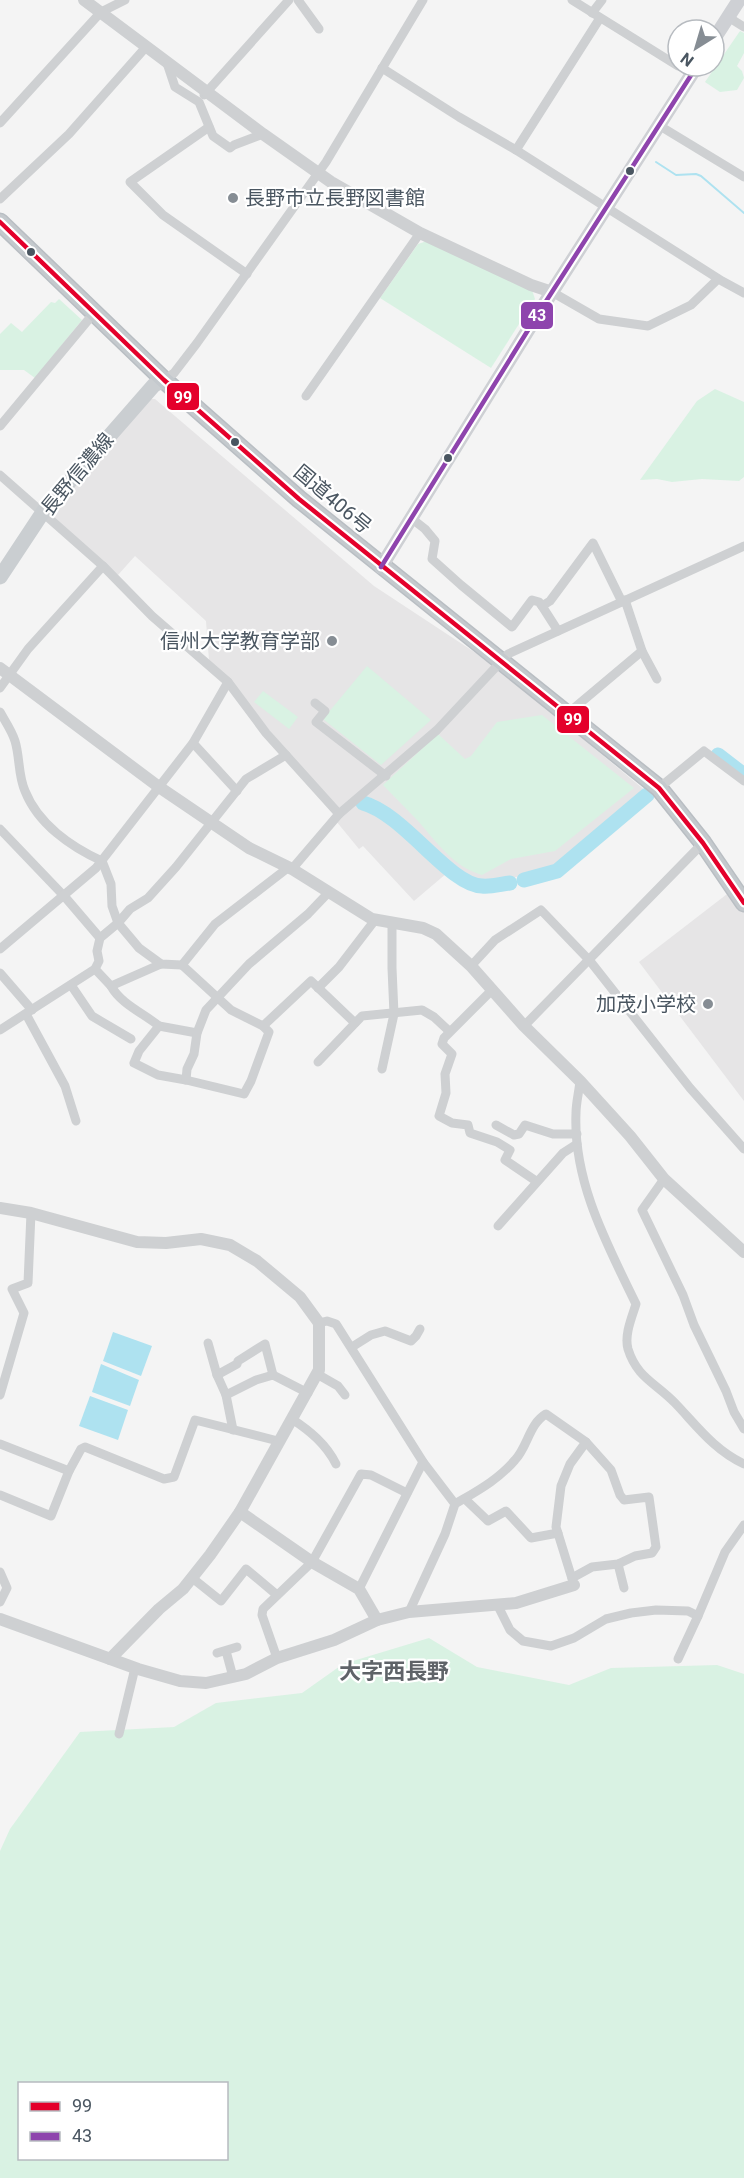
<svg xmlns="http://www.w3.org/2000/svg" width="744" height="2178" font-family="Roboto,'Noto Sans JP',sans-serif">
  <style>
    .education { fill: #e6e5e6 }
    .green { fill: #d9f2e3; fill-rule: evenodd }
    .water { fill: #aee2f0 }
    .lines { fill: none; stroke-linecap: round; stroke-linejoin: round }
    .stream { stroke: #aee2f0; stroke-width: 2 }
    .river { stroke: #aee2f0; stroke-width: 15 }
    .trunk-casing { stroke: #b9bec3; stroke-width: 19 }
    .minor { stroke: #ced0d2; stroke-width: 9 }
    .tertiary { stroke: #ced0d2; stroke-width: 12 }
    .secondary { stroke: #ced0d4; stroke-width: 14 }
    .primary { stroke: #caced1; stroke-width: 15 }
    .trunk { stroke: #c4c9cd; stroke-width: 16 }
    .bus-1-casing { stroke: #fff; stroke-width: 9 }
    .bus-2-casing { stroke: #fff; stroke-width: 9 }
    .bus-1 { stroke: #e4002b; stroke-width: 4.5 }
    .bus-2 { stroke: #8e44ad; stroke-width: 4.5 }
    .bus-dot { fill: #4a5661; stroke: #fff; stroke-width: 2 }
    .poi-dot { fill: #868d94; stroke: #fff; stroke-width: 2 }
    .labels { text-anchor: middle; stroke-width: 4.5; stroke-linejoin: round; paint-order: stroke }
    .poi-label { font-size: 20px; fill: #4a5661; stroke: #fff; text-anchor: end }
    .street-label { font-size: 20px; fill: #4a5661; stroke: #fff }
    .quarter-label { font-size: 22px; font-weight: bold; fill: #5f6368; stroke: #fff }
    .line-badge { stroke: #fff; stroke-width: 2 }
    .badge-label { font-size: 16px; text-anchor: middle; font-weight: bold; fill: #fff }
  </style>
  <rect width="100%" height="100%" fill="#f4f4f4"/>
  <!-- education -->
  <g class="education">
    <polygon points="149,399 155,399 374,586 494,665 647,792 557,867 468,889 447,873 414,901 363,846 359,849 336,821 342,815 209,660 206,621 135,556 118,575 49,516"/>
    <polygon points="731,891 744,909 744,1101 639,962"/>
  </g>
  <!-- green -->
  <g class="green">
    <polygon points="740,31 744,33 744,53 737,66 742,71 744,78 737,90 720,92 705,82"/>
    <polygon points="427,241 532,290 535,299 491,368 380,298 418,244"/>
    <polygon points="59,299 82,320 35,378 24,370 0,370 0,334 11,323 22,332 51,302 55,303"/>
    <polygon points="715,389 744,402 744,477 739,481 702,479 672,482 657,479 640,480 697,401"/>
    <polygon points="367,666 431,720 381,765 323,719"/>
    <polygon points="263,691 298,717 289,729 254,702"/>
    <path d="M542 715 634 788 555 851 511 859 482 875C454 867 438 844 419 822 407 810 395 797 383 785L438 734 465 759 471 756 497 722Z"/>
    <path d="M429 1638 477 1667 569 1685 611 1668 717 1665 744 1674V2178H0V1851L10 1829 80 1732 174 1727 216 1703 302 1693 343 1664ZM20 2084H226V2158H20Z"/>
  </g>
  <!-- water -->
  <g class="water">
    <polygon points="113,1332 152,1346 141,1376 103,1361"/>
    <polygon points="101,1364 139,1380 130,1406 92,1392"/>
    <polygon points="90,1396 128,1410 118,1440 79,1426"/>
  </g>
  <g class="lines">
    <!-- stream -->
    <polyline class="stream" points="656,162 676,175 696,174 701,176 744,213"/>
    <!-- river -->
    <g class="river">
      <polyline points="718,755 744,775"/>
      <path d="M363 803C404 814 449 885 482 886 491 887 501 884 510 883"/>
      <polyline points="524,880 557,871 647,795"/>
    </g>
    <defs>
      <polyline id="trunk" points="0,222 164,380 299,499 659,788 703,843 744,903"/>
    </defs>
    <!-- trunk casing -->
    <use href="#trunk" class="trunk-casing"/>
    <!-- minor -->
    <g class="minor">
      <polyline points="298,0 319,29"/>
      <polyline points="572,0 678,66"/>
      <polyline points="592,13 602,0"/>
      <polyline points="728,17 744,27"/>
      <polyline points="167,63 175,87 199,102 213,136 230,148 234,145 263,134"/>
      <polyline points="382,68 459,117 516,150 722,281 744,293"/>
      <polyline points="204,95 289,0"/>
      <polyline points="0,123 101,12 125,0"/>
      <polyline points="660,126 744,177"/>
      <polyline points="209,127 130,182 163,215 247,274"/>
      <polyline points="516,150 600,18"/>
      <polyline points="0,199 69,134 146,47"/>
      <polyline points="552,292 599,319 648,326 691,305 718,279"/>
      <polyline points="164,380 174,373 197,343 326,162 423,0"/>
      <polyline points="306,396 420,233"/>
      <polyline points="0,426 94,313"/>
      <polyline points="0,475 103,566 152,616 228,682 266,733 339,814 437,730 508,654 744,546"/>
      <polyline points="411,518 425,529 435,541 432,559 461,585 512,627 532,600 539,602 542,606"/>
      <polyline points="625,600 642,651 657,679"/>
      <polyline points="558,631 542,606 550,601 593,543 622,602"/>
      <polyline points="0,688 28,649 103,566"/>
      <polyline points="315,703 325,711 316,722 386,776"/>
      <path d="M0 712C5 721 12 731 15 741 20 757 18 776 25 791 38 824 71 847 102 861L111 884 112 906 118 923 139 948 161 964 182 965 215 924 289 867"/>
      <polyline points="567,714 642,651"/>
      <polyline points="193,743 237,791"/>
      <polyline points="659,788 704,751 744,781"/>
      <polyline points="0,829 65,897 100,938"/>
      <polyline points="292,869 339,814"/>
      <polyline points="0,949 96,868 193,743 228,682"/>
      <polyline points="182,965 231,1010 263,1026 269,1032 251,1081 244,1094 186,1080 158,1075 134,1063 139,1051 159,1026 197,1033"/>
      <polyline points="471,966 495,940 541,910 590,961 690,1088 744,1149"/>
      <polyline points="95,969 111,986 161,964"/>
      <polyline points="0,973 32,1010"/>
      <polyline points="71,985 92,1016 131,1039"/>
      <path d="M111 986C121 1004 143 1013 159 1026"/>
      <polyline points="318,988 339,967 375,920"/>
      <polyline points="492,990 444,1038 442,1044 452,1054 445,1074 446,1093 439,1116 452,1123 468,1125 470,1133 497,1142 510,1150 505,1160 536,1181"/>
      <polyline points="26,1014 65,1086 76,1121"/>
      <polyline points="263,1026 311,981 355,1023"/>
      <polyline points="524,1026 703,843"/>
      <polyline points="0,1030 95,969 99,961 97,951 100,938 118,923 130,909 148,898 176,867 246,779 286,755"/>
      <polyline points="318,1062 362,1016 422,1010 434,1017 449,1031"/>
      <polyline points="382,1069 394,1014 392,968 392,924"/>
      <polyline points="186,1080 187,1069 194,1054 197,1033 206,1010 249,964 308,914 329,892"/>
      <path d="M580 1081C579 1092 576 1103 576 1113 573 1182 607 1244 636 1304 632 1317 624 1335 628 1349 637 1378 656 1383 675 1403 697 1426 714 1450 744 1464"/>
      <polyline points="496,1125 514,1135 519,1134 525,1125 553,1134 577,1134"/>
      <polyline points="664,1179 642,1210 683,1295 694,1325 726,1391 734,1412 744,1429"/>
      <polyline points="498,1226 563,1153 577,1144"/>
      <polyline points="319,1323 327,1321 336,1324 423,1462 455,1504"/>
      <polyline points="208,1343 217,1375 226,1395"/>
      <polyline points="352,1347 371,1335 385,1331 411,1341 416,1336 420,1329"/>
      <polyline points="317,1374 338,1386 345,1395"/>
      <polyline points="217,1375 237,1364 238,1361 265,1344 273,1375"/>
      <polyline points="0,1395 24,1313 12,1289 28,1283 31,1213"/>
      <path d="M292 1419C310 1431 326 1444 336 1464"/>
      <polyline points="233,1430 226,1395 256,1380 273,1375 308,1393"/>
      <polyline points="0,1444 69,1471 81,1449 85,1447 164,1479 174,1477 195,1420 278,1441"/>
      <polyline points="0,1495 51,1516 69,1471"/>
      <polyline points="465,1499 488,1521 506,1511 531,1538 558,1533"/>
      <polyline points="618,1564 624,1588"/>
      <polyline points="0,1572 7,1588 0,1602"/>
      <polyline points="191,1577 221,1601 246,1569 277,1595"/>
      <polyline points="572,1578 592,1567 618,1564 635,1556 652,1553 656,1547 649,1497 624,1500 620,1495 611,1470 586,1442"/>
      <polyline points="359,1589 423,1462"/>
      <polyline points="497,1604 510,1630 523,1641 551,1646 574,1638 606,1619 631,1613 656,1610 688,1611 698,1616 725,1552 744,1525"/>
      <path d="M409 1612 445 1534 455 1504C477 1491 498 1480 515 1460 528 1446 529 1424 546 1414L586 1442 570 1464 561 1486 556 1527 574 1585"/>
      <polyline points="226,1651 233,1677"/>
      <polyline points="217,1653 237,1647"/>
      <polyline points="277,1658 262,1615 263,1609 312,1562 361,1474 371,1475 407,1493"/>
      <polyline points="678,1659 698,1616"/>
      <polyline points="119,1734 135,1668"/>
    </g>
    <!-- tertiary -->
    <g class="tertiary">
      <polyline points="84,0 263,134 331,182 420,233 531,285 552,292"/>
      <polyline points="0,668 159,787 249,848 292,869 372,919 423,928 436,934 471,966 524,1026 580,1081 630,1136 664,1179 744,1252"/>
      <polyline points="0,1208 31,1213 137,1242 166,1243 201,1239 230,1245 257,1261 300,1297 319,1323 319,1370 240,1512 210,1555 183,1589 159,1609 110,1659"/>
      <polyline points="240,1512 312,1562 359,1589 377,1620"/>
      <polyline points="0,1619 138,1669 180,1681 206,1683 246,1674 277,1658 334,1640 377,1620 409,1612 516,1603 574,1585"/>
    </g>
    <!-- secondary -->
    <g class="secondary">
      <polyline points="714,39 739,0"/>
      <polyline points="381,567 543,306 697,66"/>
    </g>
    <!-- primary -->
    <polyline class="primary" points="0,577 43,512 154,385 164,380"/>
    <!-- trunk -->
    <use href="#trunk" class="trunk"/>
    <defs>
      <polyline id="bus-1" points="0,222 164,380 299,499 659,788 703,843 744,903"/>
      <polyline id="bus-2" points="381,567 543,306 697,66"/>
    </defs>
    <!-- bus-1 casing -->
    <use href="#bus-1" class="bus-1-casing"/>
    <!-- bus-2 casing -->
    <use href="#bus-2" class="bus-2-casing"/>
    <!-- bus-1 -->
    <use href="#bus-1" class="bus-1"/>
    <!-- bus-2 -->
    <use href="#bus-2" class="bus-2"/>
  </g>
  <!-- markers -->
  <g class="bus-dot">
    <circle cx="630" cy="171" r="5"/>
    <circle cx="31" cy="252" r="5"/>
    <circle cx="235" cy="442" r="5"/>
    <circle cx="448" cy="458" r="5"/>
  </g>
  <g class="poi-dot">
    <circle cx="233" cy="198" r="6"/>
    <circle cx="332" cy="641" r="6"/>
    <circle cx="708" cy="1004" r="6"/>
  </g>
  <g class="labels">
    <!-- poi labels -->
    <g class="poi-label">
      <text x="245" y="205" text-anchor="start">長野市立長野図書館</text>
      <text x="320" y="648">信州大学教育学部</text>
      <text x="696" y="1011">加茂小学校</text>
    </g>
    <!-- street labels -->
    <g class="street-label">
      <text transform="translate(77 474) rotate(-50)" y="7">長野信濃線</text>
      <text transform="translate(333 499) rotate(40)" y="7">国道406号</text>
    </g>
    <!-- quarter labels -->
    <g class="quarter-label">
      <text x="394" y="1679">大字西長野</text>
    </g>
  </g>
  <g class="line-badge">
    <rect x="520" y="301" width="34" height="29" rx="6" fill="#8e44ad"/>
    <rect x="166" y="382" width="34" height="29" rx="6" fill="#e4002b"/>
    <rect x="556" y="705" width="34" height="29" rx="6" fill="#e4002b"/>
  </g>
  <g class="badge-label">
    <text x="537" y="321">43</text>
    <text x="183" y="403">99</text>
    <text x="573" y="725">99</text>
  </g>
  <!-- legend -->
  <rect x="18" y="2082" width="210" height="78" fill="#ffffff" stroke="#b7bbc0" stroke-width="1.5"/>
  <rect x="30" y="2102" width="30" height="9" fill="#e4002b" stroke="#b7bbc0" stroke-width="1.5"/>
  <text x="72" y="2112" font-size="18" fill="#4a5661">99</text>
  <rect x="30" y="2132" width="30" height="9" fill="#8e44ad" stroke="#b7bbc0" stroke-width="1.5"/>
  <text x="72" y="2142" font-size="18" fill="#4a5661">43</text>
  <!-- north arrow -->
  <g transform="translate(696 48) rotate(217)"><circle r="28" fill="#ffffff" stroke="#b7bbc0" stroke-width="1.5"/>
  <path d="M0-4.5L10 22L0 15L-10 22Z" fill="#868d94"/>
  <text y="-9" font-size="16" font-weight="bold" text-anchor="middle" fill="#4a5661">N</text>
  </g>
</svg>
